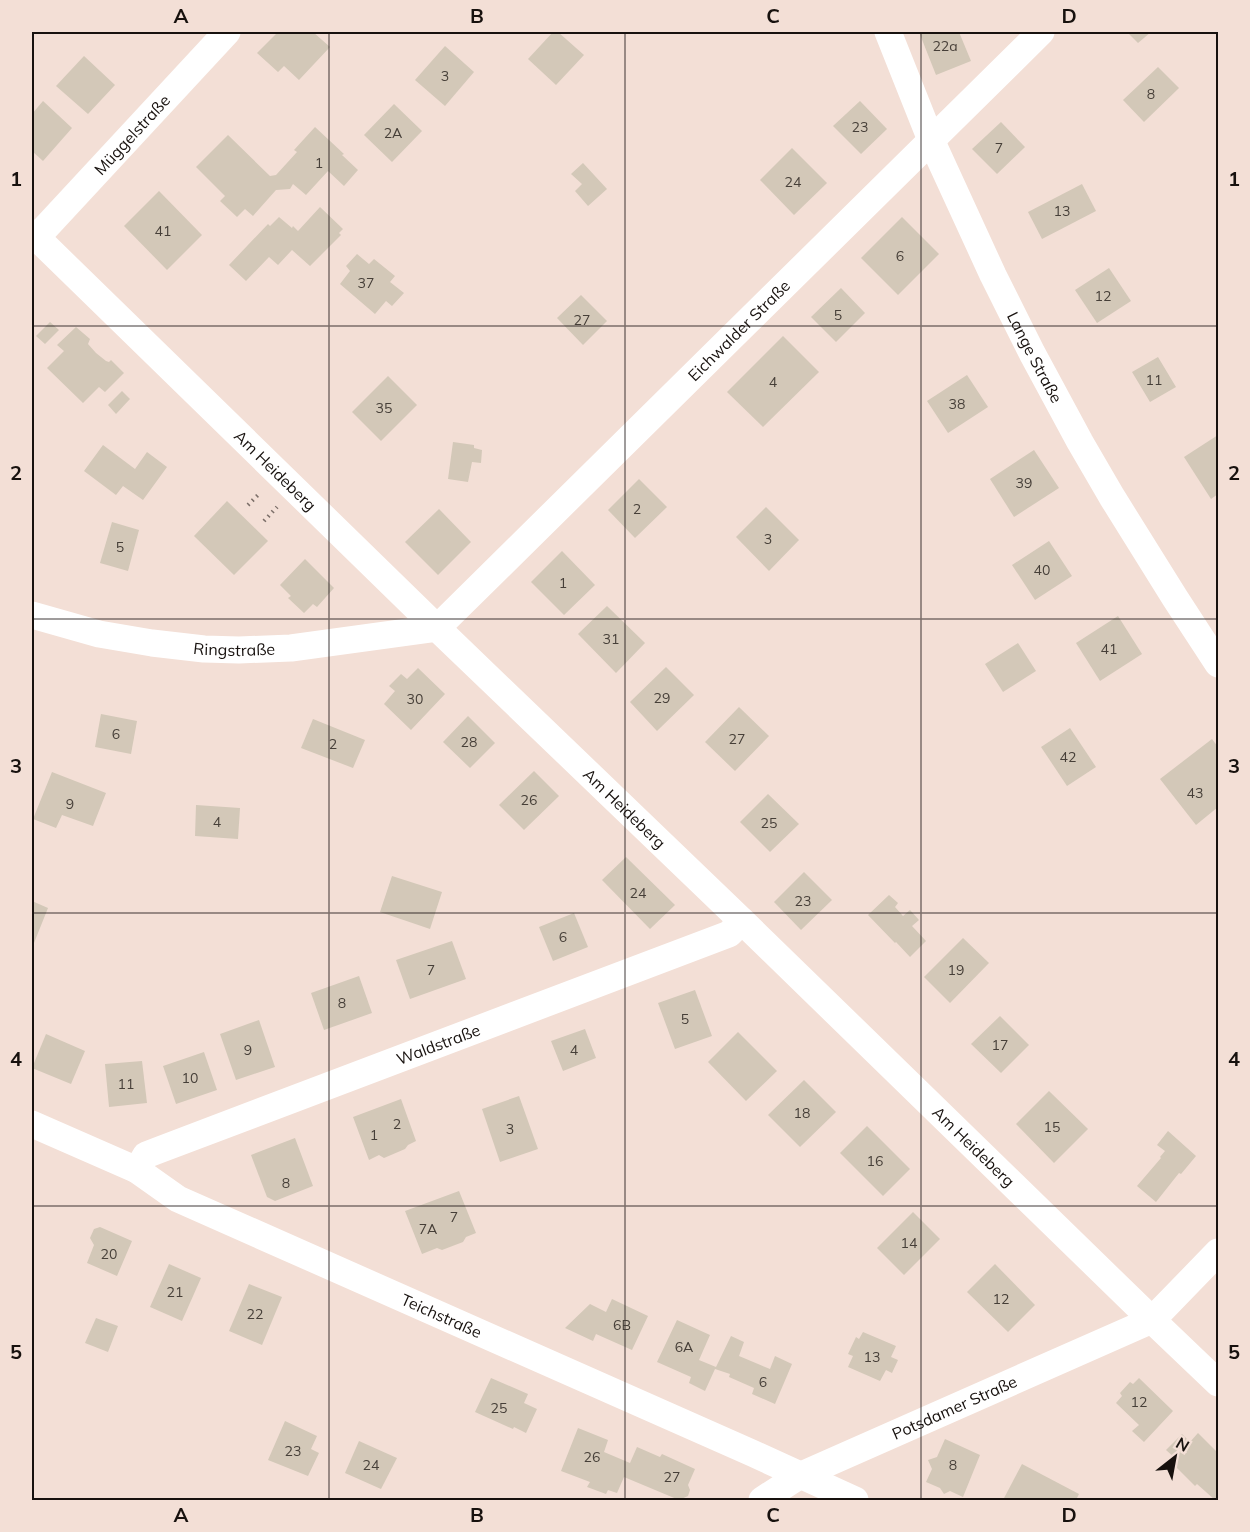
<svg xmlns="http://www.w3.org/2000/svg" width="1250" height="1532" font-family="Mulish,sans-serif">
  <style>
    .building { fill: #d3c8b8 }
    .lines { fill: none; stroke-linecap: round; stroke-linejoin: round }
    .path { stroke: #7b6e68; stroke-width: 4; stroke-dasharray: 1.5 4.5; stroke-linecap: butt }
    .minor { stroke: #fff; stroke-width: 27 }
    .grid { fill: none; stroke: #17110e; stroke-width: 1.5; stroke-opacity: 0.55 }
    .labels { text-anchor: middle; stroke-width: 4.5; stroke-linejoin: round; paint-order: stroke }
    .number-label { font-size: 14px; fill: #463f38 }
    .street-label { font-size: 16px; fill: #17110e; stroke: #f3dfd6 }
    .neatline { fill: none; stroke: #17110e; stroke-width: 2 }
    .grid-label { font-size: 20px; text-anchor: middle; font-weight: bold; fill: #17110e }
  </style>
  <rect width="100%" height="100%" fill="#f3dfd6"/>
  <!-- building -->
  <g class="building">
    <polygon points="278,32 313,32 330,47 299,80 284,66 278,72 257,53"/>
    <polygon points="553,32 558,32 584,55 556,85 528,59"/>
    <polygon points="919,32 959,32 971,61 936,75"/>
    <polygon points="1127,32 1151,32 1138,43"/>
    <polygon points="445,46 474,72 445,106 415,80"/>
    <polygon points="84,56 115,85 88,114 56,86"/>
    <polygon points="1158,67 1179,88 1144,122 1123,100"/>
    <polygon points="43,101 72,128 43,161 32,151 32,114"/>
    <polygon points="860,101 887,129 861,154 833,126"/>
    <polygon points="394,104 422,131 392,162 364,135"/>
    <polygon points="1001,122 1025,147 997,174 972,149"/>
    <polygon points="315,127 344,154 342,155 358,170 344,186 328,171 306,195 293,184 290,189 276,190 253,216 245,209 237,217 220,201 225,196 196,167 228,135 270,176 276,175 297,152 294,150"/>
    <polygon points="792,148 827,183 794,215 760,180"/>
    <polygon points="583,163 607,189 588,206 575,191 582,184 571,174"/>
    <polygon points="1082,184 1096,211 1042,239 1028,212"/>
    <polygon points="159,191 202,235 167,270 124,226"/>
    <polygon points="320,207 343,229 339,233 341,235 310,266 292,250 278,265 269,257 246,281 229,265 268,224 270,226 279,217 292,228 293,226 298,231"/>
    <polygon points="902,217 939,254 898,295 861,258"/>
    <polygon points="357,254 369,264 374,259 395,276 390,282 404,293 392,306 386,301 375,314 340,284 350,271 346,266"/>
    <polygon points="1109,268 1131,301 1097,323 1075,290"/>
    <polygon points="841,288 865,313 836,342 811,317"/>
    <polygon points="581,295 607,321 583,345 557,318"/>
    <polygon points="50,322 59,330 45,344 36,336"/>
    <polygon points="76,327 90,339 88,344 96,353 106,361 109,362 111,360 124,373 105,392 99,387 83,403 47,368 64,351 57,345"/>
    <polygon points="783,336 819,372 763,427 727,392"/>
    <polygon points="1158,357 1176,387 1150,402 1132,372"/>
    <polygon points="967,375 988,407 948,433 927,401"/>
    <polygon points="388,376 417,405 381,441 352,412"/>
    <polygon points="122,391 130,399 116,414 108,405"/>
    <polygon points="1218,435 1218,494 1211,499 1184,457"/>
    <polygon points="453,442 474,445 474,448 482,450 481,463 472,462 468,482 448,479"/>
    <polygon points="103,445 135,469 147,452 167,467 143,500 123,486 116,495 84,471"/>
    <polygon points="1034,450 1059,488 1014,517 990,479"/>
    <polygon points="639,479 667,507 635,538 608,510"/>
    <polygon points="227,501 268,541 234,575 194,536"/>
    <polygon points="766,507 799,540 769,571 736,537"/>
    <polygon points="439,509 471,542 438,575 405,542"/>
    <polygon points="112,522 139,530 128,571 100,563"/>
    <polygon points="1049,541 1072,576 1035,600 1012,565"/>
    <polygon points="562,551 595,585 564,615 531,582"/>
    <polygon points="305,559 334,588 317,607 313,604 304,613 288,598 291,596 280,585"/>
    <polygon points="607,606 645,643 616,673 578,634"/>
    <polygon points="1118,616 1142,654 1100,681 1076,643"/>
    <polygon points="1018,643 1036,671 1003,692 985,664"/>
    <polygon points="666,667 694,695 657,731 630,702"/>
    <polygon points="418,668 445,694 411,730 384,704 395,691 389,686 401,674 407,679"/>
    <polygon points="739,707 769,736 735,771 705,742"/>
    <polygon points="101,714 137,721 131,754 95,747"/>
    <polygon points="468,716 495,743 470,768 443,742"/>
    <polygon points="313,719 365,740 353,768 301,748"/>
    <polygon points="1070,728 1096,767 1067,786 1041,747"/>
    <polygon points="1212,739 1218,747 1218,807 1196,825 1160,779"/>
    <polygon points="534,771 559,796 524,830 499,805"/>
    <polygon points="52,772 106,793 93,826 62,815 56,828 33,819"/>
    <polygon points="768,794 799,824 770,852 740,822"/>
    <polygon points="196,805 240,808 238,839 195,836"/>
    <polygon points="626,857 675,905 650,929 602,880"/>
    <polygon points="804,872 832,900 801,930 774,902"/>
    <polygon points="392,876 442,892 430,929 380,912"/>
    <polygon points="889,895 898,903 895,907 903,916 910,910 919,920 912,926 926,941 910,957 896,942 895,943 868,915"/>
    <polygon points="32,901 48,908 32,948"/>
    <polygon points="574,913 588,947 553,961 539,927"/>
    <polygon points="963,938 989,963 950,1003 924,977"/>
    <polygon points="452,941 466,979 410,999 396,960"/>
    <polygon points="359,976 372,1013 324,1030 311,993"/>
    <polygon points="695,990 712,1036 675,1049 658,1003"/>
    <polygon points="1000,1016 1029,1045 1001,1073 971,1044"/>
    <polygon points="259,1020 275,1067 236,1080 220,1034"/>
    <polygon points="585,1029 596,1058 563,1071 551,1041"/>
    <polygon points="738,1032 777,1071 746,1101 708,1062"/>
    <polygon points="46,1034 85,1051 71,1084 32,1068"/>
    <polygon points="204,1052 217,1090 176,1104 163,1066"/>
    <polygon points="142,1061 147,1103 109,1107 105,1064"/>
    <polygon points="804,1080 836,1112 800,1147 768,1115"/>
    <polygon points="1049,1091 1088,1129 1054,1163 1016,1124"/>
    <polygon points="519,1096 538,1149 500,1162 482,1109"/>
    <polygon points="401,1099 416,1141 408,1145 405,1149 384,1158 379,1155 369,1160 353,1117"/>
    <polygon points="867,1126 910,1169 883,1196 840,1153"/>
    <polygon points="1168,1131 1196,1156 1181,1174 1179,1173 1156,1202 1137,1186 1161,1158 1160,1157 1165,1151 1157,1145"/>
    <polygon points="295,1138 313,1186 275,1201 267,1197 251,1155"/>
    <polygon points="459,1191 476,1233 466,1237 463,1242 442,1250 437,1248 422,1254 405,1211"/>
    <polygon points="913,1212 940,1239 904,1275 877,1248"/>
    <polygon points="100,1227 132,1241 117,1276 87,1263 94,1245 90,1238 94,1229"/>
    <polygon points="169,1264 201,1278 182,1321 150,1307"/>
    <polygon points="995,1264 1035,1305 1008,1332 967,1292"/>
    <polygon points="249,1284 282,1297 262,1345 229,1331"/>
    <polygon points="612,1299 648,1316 632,1350 596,1334 593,1341 565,1328 590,1304 606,1312"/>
    <polygon points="96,1318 118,1326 108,1352 85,1343"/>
    <polygon points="677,1320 710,1335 699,1360 716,1367 731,1336 744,1342 739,1356 770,1369 775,1356 792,1364 775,1404 752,1394 754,1388 729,1377 730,1374 715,1369 705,1391 689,1383 691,1377 657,1362"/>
    <polygon points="863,1332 896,1346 891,1357 898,1360 892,1373 886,1370 880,1381 848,1367 853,1356 848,1354 856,1337 859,1339"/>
    <polygon points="491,1378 528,1394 524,1403 537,1409 526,1433 514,1427 513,1429 475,1412"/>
    <polygon points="1139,1378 1173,1411 1144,1442 1132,1431 1139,1425 1116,1403 1122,1396 1120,1393 1130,1382 1133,1384"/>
    <polygon points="285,1421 317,1436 311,1449 319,1453 308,1476 268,1460"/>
    <polygon points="578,1428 608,1440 604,1452 630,1463 637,1447 660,1457 662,1454 695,1469 688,1485 690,1490 688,1496 679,1500 624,1477 617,1493 608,1490 606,1494 587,1487 590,1482 561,1471"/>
    <polygon points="1198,1433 1218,1453 1218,1500 1215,1500 1197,1484 1195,1486 1171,1462 1175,1458 1166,1450 1182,1434 1190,1442"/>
    <polygon points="945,1439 980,1455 963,1497 950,1491 944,1494 940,1488 926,1482 932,1469 928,1460 937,1457"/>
    <polygon points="359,1441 397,1458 381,1489 345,1473"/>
    <polygon points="1022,1464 1079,1494 1076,1500 1003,1500"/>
  </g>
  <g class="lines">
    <!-- path -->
    <g class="path">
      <polyline points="248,505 260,493"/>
      <polyline points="264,521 277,507"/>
    </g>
    <!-- minor -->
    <g class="minor">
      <path id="s1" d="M888 32 931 140 993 275 1032 353 1080 442 1112 497 1175 598 1218 664"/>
      <path id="s2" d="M32 233 437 628 742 921 1152 1320 1218 1383"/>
      <path id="s3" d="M36 238 227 32"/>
      <path id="s4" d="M32 615 99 634 152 643 204 649 239 650 291 648 437 628"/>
      <path id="s5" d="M437 628 1041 32"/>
      <path id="s6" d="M32 1124 137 1170 178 1199 752 1453 855 1500"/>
      <path id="s7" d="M137 1170 146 1155 159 1150 729 934 742 921"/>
      <path id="s8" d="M762 1500 799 1476 1152 1320 1218 1252"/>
    </g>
  </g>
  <!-- grid -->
  <path class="grid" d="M329 32V1500M625 32V1500M921 32V1500M32 326H1218M32 619H1218M32 913H1218M32 1206H1218"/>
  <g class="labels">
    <!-- number labels -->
    <g class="number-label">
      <text x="945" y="51">22a</text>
      <text x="445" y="81">3</text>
      <text x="1151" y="99">8</text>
      <text x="860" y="132">23</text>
      <text x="393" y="138">2A</text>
      <text x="999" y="153">7</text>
      <text x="319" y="168">1</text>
      <text x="793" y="187">24</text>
      <text x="1062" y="216">13</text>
      <text x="163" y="236">41</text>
      <text x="900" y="261">6</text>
      <text x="366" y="288">37</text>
      <text x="1103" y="301">12</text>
      <text x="838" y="320">5</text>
      <text x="582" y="325">27</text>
      <text x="1154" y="385">11</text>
      <text x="773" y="387">4</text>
      <text x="957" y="409">38</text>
      <text x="384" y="413">35</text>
      <text x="1024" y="488">39</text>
      <text x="637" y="514">2</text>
      <text x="768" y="544">3</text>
      <text x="120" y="552">5</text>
      <text x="1042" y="575">40</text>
      <text x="563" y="588">1</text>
      <text x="611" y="644">31</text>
      <text x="1109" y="654">41</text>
      <text x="662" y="703">29</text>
      <text x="415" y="704">30</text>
      <text x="116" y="739">6</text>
      <text x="737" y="744">27</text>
      <text x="469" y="747">28</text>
      <text x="333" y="749">2</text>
      <text x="1068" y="762">42</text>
      <text x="1195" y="798">43</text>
      <text x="529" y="805">26</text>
      <text x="70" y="809">9</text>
      <text x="217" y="827">4</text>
      <text x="769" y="828">25</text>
      <text x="638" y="898">24</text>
      <text x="803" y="906">23</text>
      <text x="563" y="942">6</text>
      <text x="431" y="975">7</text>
      <text x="956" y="975">19</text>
      <text x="342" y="1008">8</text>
      <text x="685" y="1024">5</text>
      <text x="1000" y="1050">17</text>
      <text x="248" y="1055">9</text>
      <text x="574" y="1055">4</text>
      <text x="190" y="1083">10</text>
      <text x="126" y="1089">11</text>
      <text x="802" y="1118">18</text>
      <text x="397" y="1129">2</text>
      <text x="1052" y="1132">15</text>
      <text x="510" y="1134">3</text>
      <text x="374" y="1140">1</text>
      <text x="875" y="1166">16</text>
      <text x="286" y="1188">8</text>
      <text x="454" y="1222">7</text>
      <text x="428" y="1234">7A</text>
      <text x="909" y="1248">14</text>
      <text x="109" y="1259">20</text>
      <text x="175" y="1297">21</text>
      <text x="1001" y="1304">12</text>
      <text x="255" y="1319">22</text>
      <text x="622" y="1330">6B</text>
      <text x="684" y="1352">6A</text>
      <text x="872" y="1362">13</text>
      <text x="763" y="1387">6</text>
      <text x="1139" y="1407">12</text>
      <text x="499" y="1413">25</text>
      <text x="293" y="1456">23</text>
      <text x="592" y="1462">26</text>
      <text x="371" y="1470">24</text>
      <text x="953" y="1470">8</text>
      <text x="672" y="1482">27</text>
    </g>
    <!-- street labels -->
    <g class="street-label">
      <text dy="6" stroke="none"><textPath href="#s3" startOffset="141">Müggelstraße</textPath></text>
      <text dy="6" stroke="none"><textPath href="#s5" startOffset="424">Eichwalder Straße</textPath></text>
      <text dy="6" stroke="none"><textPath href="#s1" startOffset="357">Lange Straße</textPath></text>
      <text dy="6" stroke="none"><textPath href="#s2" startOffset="340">Am Heideberg</textPath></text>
      <text dy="6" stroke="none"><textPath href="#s4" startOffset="206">Ringstraße</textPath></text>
      <text dy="6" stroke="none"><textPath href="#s2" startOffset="826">Am Heideberg</textPath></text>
      <text dy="6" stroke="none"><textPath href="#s7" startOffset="330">Waldstraße</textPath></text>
      <text dy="6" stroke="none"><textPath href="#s2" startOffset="1312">Am Heideberg</textPath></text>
      <text dy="6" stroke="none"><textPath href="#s6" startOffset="453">Teichstraße</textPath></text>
      <text dy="6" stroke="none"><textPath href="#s8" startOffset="214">Potsdamer Straße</textPath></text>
    </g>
  </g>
  <!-- border -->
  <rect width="1250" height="1532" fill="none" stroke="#f3dfd6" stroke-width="66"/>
  <!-- north arrow -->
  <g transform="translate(1175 1457) rotate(31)" stroke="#f3dfd6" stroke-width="4.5" paint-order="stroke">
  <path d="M0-4.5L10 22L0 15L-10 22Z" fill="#17110e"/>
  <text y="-9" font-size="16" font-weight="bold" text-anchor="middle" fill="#17110e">N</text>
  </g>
  <rect x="33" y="33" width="1184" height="1466" class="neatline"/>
  <g class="grid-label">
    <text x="181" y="23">A</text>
    <text x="477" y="23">B</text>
    <text x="773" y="23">C</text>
    <text x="1069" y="23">D</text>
    <text x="16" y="186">1</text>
    <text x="1234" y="186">1</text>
    <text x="16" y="480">2</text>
    <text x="1234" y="480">2</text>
    <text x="16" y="773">3</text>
    <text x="1234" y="773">3</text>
    <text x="16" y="1066">4</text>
    <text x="1234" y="1066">4</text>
    <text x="16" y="1359">5</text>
    <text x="1234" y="1359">5</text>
    <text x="181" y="1522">A</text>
    <text x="477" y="1522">B</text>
    <text x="773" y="1522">C</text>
    <text x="1069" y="1522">D</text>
  </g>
</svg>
